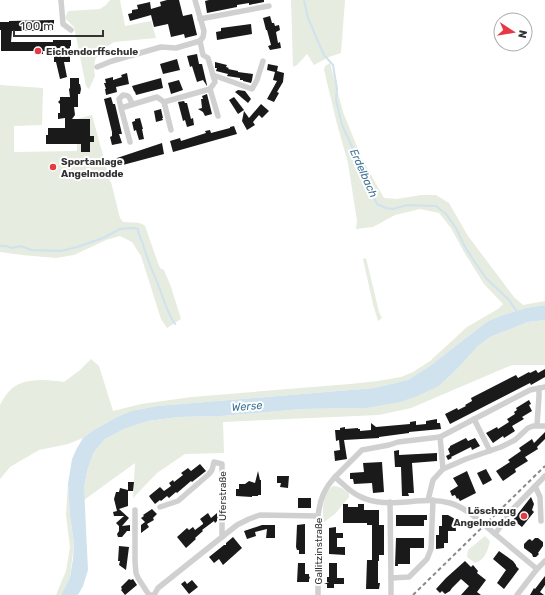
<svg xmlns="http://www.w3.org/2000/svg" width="545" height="595" font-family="Rubik,sans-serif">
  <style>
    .green { fill: #e6ecdf }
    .water { fill: #cfe2ee }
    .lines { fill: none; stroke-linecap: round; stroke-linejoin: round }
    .stream { stroke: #cfe2ee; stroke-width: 2 }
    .building { fill: #1a1a1a }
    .minor { stroke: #d0d0d0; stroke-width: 5.5 }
    .rail { stroke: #888; stroke-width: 2; stroke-dasharray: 4 3; stroke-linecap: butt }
    .poi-dot { fill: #e63946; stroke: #fff; stroke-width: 1.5 }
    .labels { text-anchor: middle; stroke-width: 4; stroke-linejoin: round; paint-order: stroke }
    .poi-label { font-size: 10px; font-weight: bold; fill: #333; stroke: #fff; text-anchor: start }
    .street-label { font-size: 10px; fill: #333; stroke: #fff }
    .water-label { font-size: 11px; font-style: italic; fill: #3f7597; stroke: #fff }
  </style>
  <rect width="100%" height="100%" fill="#fff"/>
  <!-- green -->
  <g class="green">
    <polygon points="110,0 120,0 125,26 151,21 156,38 114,42 99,52 95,60 94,69 95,76 89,89 86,86 74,27 65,18 68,11 100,9 106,5"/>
    <polygon points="291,0 345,0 341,53 329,57 314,65 307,54 297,65 293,67"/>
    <path d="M330 63 343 112 362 159 384 198 397 199 421 195H436L449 203 468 236 514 297 523 305 545 301V305L526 308 506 314 488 321 430 366 408 380 374 388 157 406 131 411 117 417 92 431 83 438 68 444 39 450 10 467 0 479V405C4 397 10 388 19 384 32 378 51 380 64 382L80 370 91 359 99 366 113 411 141 404 192 397 288 389 350 384 378 381 401 377 413 372 430 361 467 327 498 309 503 304 484 284 464 252 451 228 439 213 420 209 395 215 373 227 356 229 357 221 348 163 337 124 324 70 325 66Z"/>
    <path d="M0 85 43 88 42 125 14 126V152L77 151V119L92 115 110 181 111 182 120 218 123 222C130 223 140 221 145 226L159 266 161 269 164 270 171 287 181 319 167 328 161 319 141 256 132 242 120 236 106 240 74 255 56 258 22 255 0 252Z"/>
    <polygon points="366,258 379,312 382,318 378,321 373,304 363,259"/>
    <polygon points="545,320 545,365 512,365 411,408 379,415 223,422 224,453 185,454 157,473 133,498 135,463 84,500 84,487 88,468 94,452 105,439 124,429 148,421 179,417 221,416 302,409 366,408 439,386 459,367 478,346 490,337 528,322"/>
    <polygon points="68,484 70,516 74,544 70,577 61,595 56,595 66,571 70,547 66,515"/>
    <path d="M333 486C339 486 344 489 349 493V497L335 514 324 522C322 513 323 502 326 493 328 491 330 488 333 486Z"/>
    <path d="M485 536 490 541C488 550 485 560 475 563L467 557 468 550Z"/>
  </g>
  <!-- water -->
  <polygon class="water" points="545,305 545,320 528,322 490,337 478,346 459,367 439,386 417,396 400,402 366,408 302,409 221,416 179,417 148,421 124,429 105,439 94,452 88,468 84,487 88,570 83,586 78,595 61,595 70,577 73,559 74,544 70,516 68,484 72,459 77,448 83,438 92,431 117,417 131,411 157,406 374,388 408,380 430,366 453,348 488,321 506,314 526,308"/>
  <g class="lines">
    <!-- stream -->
    <g class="stream">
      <polyline points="304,0 308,18 314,32 324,55 333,65 337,89 336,100 342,125 367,179 371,191 377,204 386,208 393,209 407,205 436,206 446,214 456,228 464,245 474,261 486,278 509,300 517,312"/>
      <path d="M0 246H6L12 248 20 246 32 250 61 251 77 247 103 238 120 229 133 228 138 229C138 235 141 238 143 244 146 257 152 269 157 282 163 296 166 311 175 324"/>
    </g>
  </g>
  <!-- building -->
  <g class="building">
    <polygon points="167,0 179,0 183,16 192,14 197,35 185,38 184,34 171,37 168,24 154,27 151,15 130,21 128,14 132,13 132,10 138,9 137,5 150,2 151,9 161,6 160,2"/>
    <polygon points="209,0 264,0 264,2 249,5 249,3 237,5 237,7 207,13 205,1"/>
    <polygon points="270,16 272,23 274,23 275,26 279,25 280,30 276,32 278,43 280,42 281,48 270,50 268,46 271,45 267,30 266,30 263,18"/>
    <polygon points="54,20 54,31 12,31 11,42 53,42 53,40 71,40 71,46 70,46 70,62 64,62 67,77 60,79 56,62 54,62 54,51 43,51 43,54 34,54 34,51 1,51 1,30 0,30 0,22 9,22 9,21"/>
    <polygon points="251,24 252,34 217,40 216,32 221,31 221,28"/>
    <polygon points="197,54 199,64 202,64 207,85 207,86 203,80 197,82 192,66 190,67 187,56"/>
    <polygon points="177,59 180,70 163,74 160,64"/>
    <polygon points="215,62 227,65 226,67 229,68 228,69 238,71 238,72 253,74 252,80 251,83 243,81 243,80 240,80 240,78 227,76 228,74 216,71 217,68 215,68"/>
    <polygon points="268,64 278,66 277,71 284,73 283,82 277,92 279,93 274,102 267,99 277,81 273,80 275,72 267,70"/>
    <polygon points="127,73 129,84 116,87 117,92 106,95 105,89 106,89 104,83 106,83 105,79 113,77 113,80 122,77 121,75"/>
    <polygon points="70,78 79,78 79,84 80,84 81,89 80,94 78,94 78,107 74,107 75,115 72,119 90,119 90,136 94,136 94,142 90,142 90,152 81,152 81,144 46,144 46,135 48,135 48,128 65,128 65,118 58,119 58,113 60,113 60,104 58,102 60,100 60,97 70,97 69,89 70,88"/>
    <polygon points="161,78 163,88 136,95 135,92 134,91 132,86"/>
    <polygon points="179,80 183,90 171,94 168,83"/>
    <polygon points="238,90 245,91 251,99 248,103 235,92"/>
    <polygon points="207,94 212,114 205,116 203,112 198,109 202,108 201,99 203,99 202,96"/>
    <polygon points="111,97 113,104 115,104 122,134 119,134 122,143 112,145 110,137 112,136 112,132 104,99"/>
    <polygon points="234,97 244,110 238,114 229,100"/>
    <polygon points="184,101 185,103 187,103 191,119 193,118 194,125 187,127 185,120 183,121 178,102"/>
    <polygon points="261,104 269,111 262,118 259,115 253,122 255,125 247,130 242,121 244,111 249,118"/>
    <polygon points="161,109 163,118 162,118 163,120 156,122 154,111"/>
    <polygon points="140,118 143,129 142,129 144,139 139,140 136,130 134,131 132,122 135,121 135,119"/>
    <polygon points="234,126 237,134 173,152 170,141 180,138 181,141 206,133 205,131 210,130 211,133 230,128 230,127"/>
    <polygon points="162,143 164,154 119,166 118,162 117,162 116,159 117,158"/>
    <polygon points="545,369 545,377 531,385 530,383 450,424 445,414 457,408 458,410 466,406 465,405 472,401 471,398 516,375 518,378 529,372 530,373 536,370 538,373"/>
    <polygon points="529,400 531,404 529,405 532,411 522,417 524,419 512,426 515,431 504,438 503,436 493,443 486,433 497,427 498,429 509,422 507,419 515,414 514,412 517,410 516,408"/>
    <polygon points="437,419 437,423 440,423 441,429 409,432 409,433 379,437 379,438 344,440 347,459 335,461 334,451 340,450 339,440 336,441 335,430 340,430 340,428 345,427 345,429 358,428 358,429 360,429 360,431 371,430 371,423 376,427 410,424 410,422 416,421 416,425 426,424 426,421"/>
    <polygon points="545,432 545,439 537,447 538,449 525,457 528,461 515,469 516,472 503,481 496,471 510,462 508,460 521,451 519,448 532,439 534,443"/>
    <polygon points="466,438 468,441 475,438 480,446 472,450 471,447 451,457 452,458 448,460 446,456 450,454 448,449 450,447 450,446"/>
    <polygon points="399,450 399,455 437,453 437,461 412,463 414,493 408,493 409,496 402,496 401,467 395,467 394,451"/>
    <polygon points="382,462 384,492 373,493 372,483 354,484 353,479 350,479 350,473 364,472 363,463"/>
    <polygon points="200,464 206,471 192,482 191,481 177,493 176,492 169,498 167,496 161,501 160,500 155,504 151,499 149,496 160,487 164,491 171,486 169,483 173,480 174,482 183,475 181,473 188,468 191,471"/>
    <polygon points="486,469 492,480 483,485 477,473"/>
    <polygon points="258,471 260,480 261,480 261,495 258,495 258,496 252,496 252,497 236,496 236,489 239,489 239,484 245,484 249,481 255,483"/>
    <polygon points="467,471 476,493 460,501 458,498 457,499 455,495 452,496 450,491 458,486 453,478"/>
    <polygon points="277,476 289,476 288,488 280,487 281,483 277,483"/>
    <polygon points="128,482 134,482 133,491 128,491 128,506 119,509 129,518 122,526 130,525 130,531 127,531 122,537 118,537 117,534 119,531 119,526 116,523 124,516 114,516 113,512 117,511 114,499 116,492 119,492 120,488 128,490"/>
    <polygon points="531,497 534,504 532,510 534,512 522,527 513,520"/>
    <rect x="298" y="498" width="13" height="10"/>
    <polygon points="343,504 348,504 348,507 358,507 358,504 364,504 364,510 379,510 379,525 384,525 384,555 379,555 379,561 378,561 378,583 380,583 379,589 366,589 367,560 372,560 372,525 367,525 367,523 343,523"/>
    <polygon points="152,509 157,514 153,518 154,520 147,524 149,527 141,533 141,525 145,522 141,518 144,516 143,515"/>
    <polygon points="208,513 211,518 217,513 218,520 215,523 214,521 202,530 203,531 195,538 196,539 186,548 177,537 187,528 189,530 193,527 195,530 203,524 203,523 200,519"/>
    <polygon points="396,515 427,515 427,520 424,520 424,526 396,526"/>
    <polygon points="442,515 448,515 455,519 456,531 448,531 448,543 444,543 444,548 436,549 436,535 439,535 439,526 442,526"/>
    <polygon points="305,524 305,554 299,554 299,550 297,550 296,547 297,525"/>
    <polygon points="262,525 275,525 275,538 266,538 267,529 255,532 256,536 247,539 244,531"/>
    <polygon points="336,527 336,533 343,533 343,538 337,538 337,547 345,547 345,555 329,554 329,528"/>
    <polygon points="233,537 242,548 223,565 219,559 214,563 209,557 224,545 226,545 226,543"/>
    <polygon points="396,538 424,538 424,548 410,548 410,564 398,564 398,566 395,566"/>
    <polygon points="535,538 538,538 543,542 543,546 538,553 539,554 536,557 533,557 532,554 524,548 524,544 528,540 530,539 532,541"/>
    <polygon points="119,546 129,547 126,570 119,565 120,561 118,561"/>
    <polygon points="499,551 513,561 516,565 516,566 519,569 504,589 497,583 506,570 493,559"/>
    <polygon points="465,561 471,567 473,565 478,571 477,573 486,580 477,592 481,595 461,595 469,586 461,579 452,588 450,591 445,594 442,591 440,593 436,589 446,578"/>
    <polygon points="298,563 305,563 305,574 309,574 309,576 310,578 309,579 309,582 297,582"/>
    <polygon points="329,563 337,563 337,578 344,578 344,584 334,584 334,588 327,588 327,584 324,584 329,582 327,582 327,577 329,577"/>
    <polygon points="545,576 545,585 540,592 544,595 530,595 534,588 535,589"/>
    <polygon points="129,579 131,580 133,579 137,585 125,595 121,590 122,589 121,587"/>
    <polygon points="192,580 198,587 189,594 181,584 185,581 187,584"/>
  </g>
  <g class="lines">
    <!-- minor -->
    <g class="minor">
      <polyline points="61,0 63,24 71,30"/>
      <polyline points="200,19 269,6"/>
      <polyline points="97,67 112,61 161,47 176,48 200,41 203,37 204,31 195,0"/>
      <polyline points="213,75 252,89 257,80 263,61"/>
      <polyline points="210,89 218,116"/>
      <polyline points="164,102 171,130"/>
      <path d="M121 108 119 99 123 95C130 95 130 99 132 104"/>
      <polyline points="130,142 121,108 157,97 164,102 210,89 215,82 208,58 203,55 200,41"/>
      <polyline points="474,419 490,451"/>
      <polyline points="537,425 539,396 539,388"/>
      <polyline points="440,437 443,469"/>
      <polyline points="335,477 362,450 389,445 398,442 440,437 530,390 545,387"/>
      <polyline points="535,486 540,497 541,521"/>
      <polyline points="428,500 433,480 443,469 466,459 501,447 515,440 528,428 533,426 545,426"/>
      <polyline points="390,502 391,578 409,577 427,559 431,549 433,500"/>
      <polyline points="160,507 178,501 209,474 212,470 214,462 222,464 222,537"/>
      <polyline points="135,510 135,562 136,573 138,578 149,595 152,595"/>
      <polyline points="537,569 495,534 513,509 545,476"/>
      <polyline points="391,578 391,595"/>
      <polyline points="154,595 158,588 237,525 249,519 260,515 318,516"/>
      <path d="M318 595V516C320 499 324 489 335 477 343 484 350 492 359 496 387 511 420 495 450 503 467 508 482 523 495 534"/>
      <polyline points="517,595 537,569 545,561"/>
    </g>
    <!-- rail -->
    <polyline class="rail" points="413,595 545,466"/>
  </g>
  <!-- markers -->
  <g class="poi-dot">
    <circle cx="38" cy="51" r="4"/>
    <circle cx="53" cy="167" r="4"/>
    <circle cx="524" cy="516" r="4"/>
  </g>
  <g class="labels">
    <!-- poi labels -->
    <g class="poi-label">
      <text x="46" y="55">Eichendorffschule</text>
      <text x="61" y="165">Sportanlage<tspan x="61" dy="12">Angelmodde</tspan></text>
      <text x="516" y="514" text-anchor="end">Löschzug<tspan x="516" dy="12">Angelmodde</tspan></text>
    </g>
    <!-- street labels -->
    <g class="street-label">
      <text transform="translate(222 496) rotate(-90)" y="4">Uferstraße</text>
      <text transform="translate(318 551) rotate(-90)" y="4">Gallitzinstraße</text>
    </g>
    <!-- water labels -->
    <g class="water-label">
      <text transform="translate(364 173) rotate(66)" y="4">Erdelbach</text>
      <text transform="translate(247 406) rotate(-5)" y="4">Werse</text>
    </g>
  </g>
  <!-- north arrow -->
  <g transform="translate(513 32) rotate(102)"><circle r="19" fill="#ffffff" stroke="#adadad"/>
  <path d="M0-3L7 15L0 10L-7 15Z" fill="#e63946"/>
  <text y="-6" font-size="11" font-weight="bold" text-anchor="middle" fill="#333333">N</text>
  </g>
  <!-- scale -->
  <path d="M14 30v6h89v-6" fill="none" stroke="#333333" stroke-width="2"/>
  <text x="20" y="30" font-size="12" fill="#333333" stroke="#ffffff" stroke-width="3" paint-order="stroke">100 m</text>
</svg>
